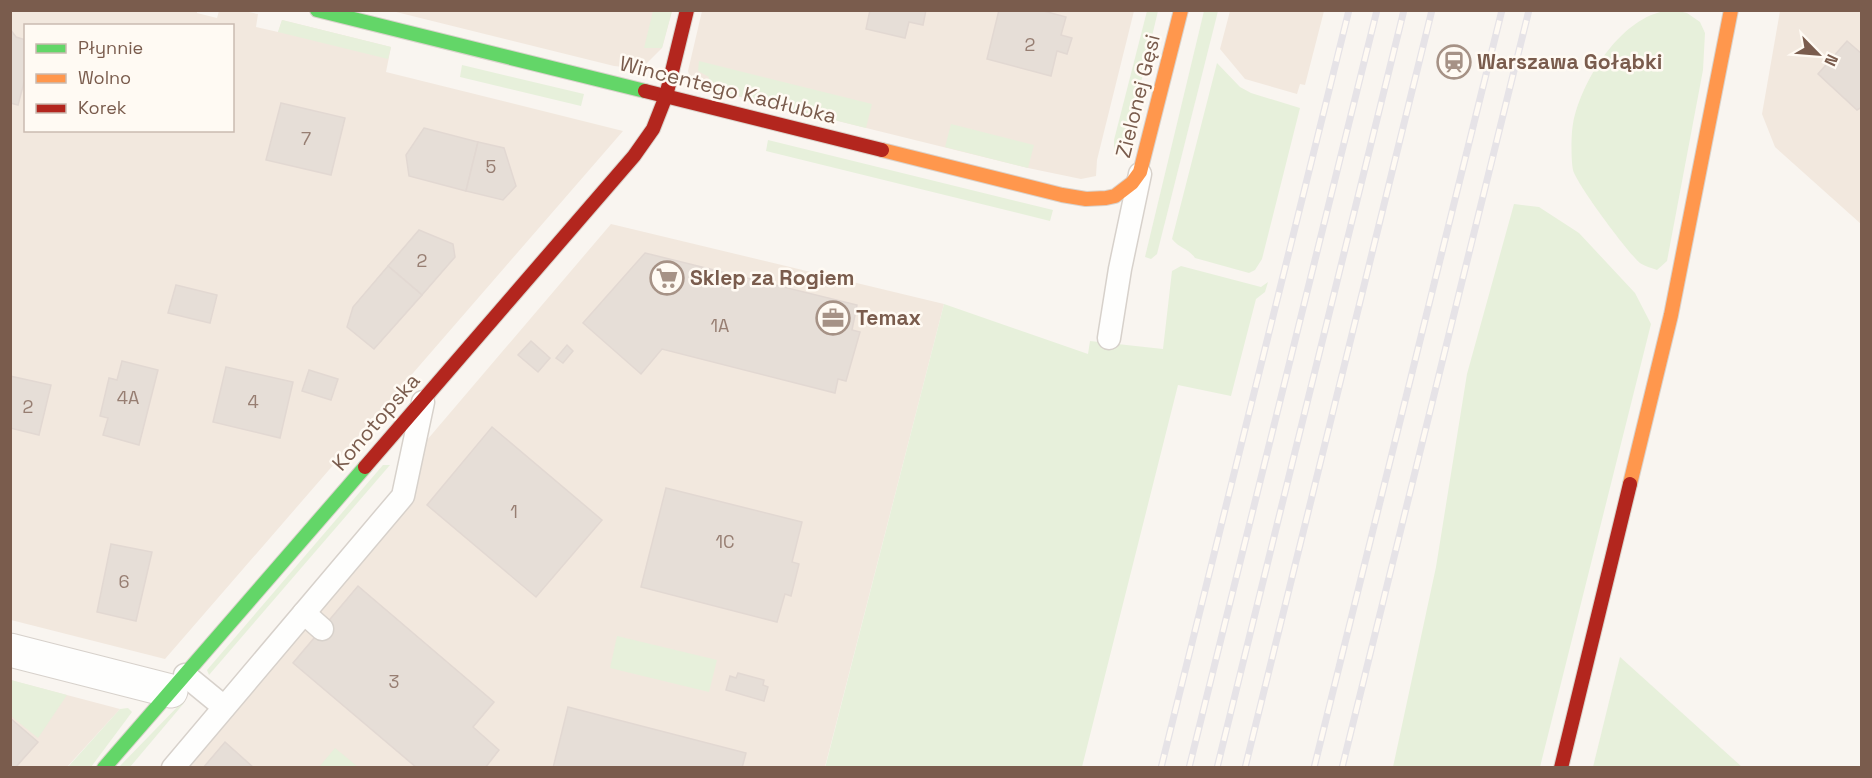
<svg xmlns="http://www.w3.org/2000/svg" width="1872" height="778" font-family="'Space Grotesk',sans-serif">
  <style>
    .residential { fill: #f2e8de; fill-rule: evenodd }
    .green { fill: #e7f0db }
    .building { fill: #e6ded7; stroke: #e2d8d2; stroke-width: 1.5 }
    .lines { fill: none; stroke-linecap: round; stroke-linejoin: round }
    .lane-casing { stroke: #d7d1cb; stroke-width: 25 }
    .street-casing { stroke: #d7d1cb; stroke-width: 35 }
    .fast-casing { stroke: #d9d2cb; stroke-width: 16 }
    .slow-casing { stroke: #d9d2cb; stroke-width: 16 }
    .jam-casing { stroke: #d9d2cb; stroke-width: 16 }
    .lane { stroke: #fefefd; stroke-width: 22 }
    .street { stroke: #fefefd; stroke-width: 33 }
    .fast { stroke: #63d668; stroke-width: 14 }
    .slow { stroke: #ff974d; stroke-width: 14 }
    .jam { stroke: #b3261e; stroke-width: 14 }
    .rail-casing { stroke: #e6e3e7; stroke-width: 7 }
    .rail { stroke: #fffaf3; stroke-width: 4.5; stroke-dasharray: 14; stroke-linecap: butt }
    .labels { text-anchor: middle; stroke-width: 5; stroke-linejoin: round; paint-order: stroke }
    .number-label { font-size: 18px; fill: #977e72 }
    .poi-label { font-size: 21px; font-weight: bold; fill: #7a5c4d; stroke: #fffaf3; text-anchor: start }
    .street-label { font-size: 21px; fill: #7a5c4d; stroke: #fffaf3 }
  </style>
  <rect width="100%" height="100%" fill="#f9f5f0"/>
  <!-- residential -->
  <g class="residential">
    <path d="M197 10V13L217 18 219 11H244L258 14 256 27 278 32 282 20 391 47 386 72 623 131 165 659 11 620 10 11ZM26 26H232V130H26Z"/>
    <polygon points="392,11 672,11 662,48 646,64 635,68 614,66"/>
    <polygon points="702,11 1134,11 1097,160 1096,176 1081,179 1028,168 696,86 691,81 688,71"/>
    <polygon points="1230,11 1324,11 1305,85 1300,84 1297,94 1245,79 1220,49"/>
    <polygon points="1780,11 1861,11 1861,224 1775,147 1762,114"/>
    <polygon points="611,224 944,304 825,767 189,768 413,501 427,440"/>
    <polygon points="10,680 120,709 67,767 11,767"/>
  </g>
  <!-- green -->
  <g class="green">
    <path d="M1674 10 1687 13 1700 22 1705 33 1703 70 1667 261 1657 270C1652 268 1644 266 1640 263 1628 253 1576 183 1573 170 1571 160 1571 134 1573 124 1581 80 1624 11 1674 10Z"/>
    <polygon points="653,11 672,11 662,48 644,48"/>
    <polygon points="1147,11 1158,11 1129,133 1118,154 1114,154 1114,140"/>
    <polygon points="1204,11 1218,11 1157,254 1151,259 1145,257"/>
    <polygon points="282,20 391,47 388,59 278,32"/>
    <polygon points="699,61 872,104 866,128 707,88 709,77 698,71"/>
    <path d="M1217 63 1240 87 1251 93 1300 108 1262 259 1255 270 1249 273 1195 258C1188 248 1180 249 1172 239Z"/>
    <polygon points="462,65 584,94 581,106 460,77"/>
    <polygon points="951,124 1034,145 1028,168 945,147"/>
    <polygon points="768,140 1053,210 1050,221 766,151"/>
    <polygon points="1514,204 1539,207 1579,233 1635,293 1651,324 1540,767 1393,767 1436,567 1467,374"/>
    <polygon points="1181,266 1261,287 1268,282 1265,292 1256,299 1231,396 1178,385 1082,767 825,768 944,304 1088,354 1090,341 1163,349 1172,271"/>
    <polygon points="383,465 390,465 209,675 207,670"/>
    <polygon points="617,636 717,660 709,692 610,668"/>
    <polygon points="1620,657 1742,767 1593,767"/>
    <polygon points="11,680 67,695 38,738 11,716"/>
    <polygon points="186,698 184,703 130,767 118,768"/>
    <polygon points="128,708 132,712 91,767 67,768 120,709"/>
    <polygon points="335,748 358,767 319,767"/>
  </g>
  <!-- building -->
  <g class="building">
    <polygon points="870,10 926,10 923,25 909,22 905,38 866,29"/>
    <polygon points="999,10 1040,10 1066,17 1061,35 1072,38 1067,54 1057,51 1051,76 987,59"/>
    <polygon points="10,29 16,37 26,40 26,75 18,105 10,103"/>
    <polygon points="1847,41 1862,54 1862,107 1857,110 1818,74"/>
    <polygon points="281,103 345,118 331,175 266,160"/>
    <polygon points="424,128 478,142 466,191 409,176 406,155"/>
    <polygon points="478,142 504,148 516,186 503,200 466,191"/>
    <polygon points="419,230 453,244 455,257 422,295 388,266"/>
    <polygon points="645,253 857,305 852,330 860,332 846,381 838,379 835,393 662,349 641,374 583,323"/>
    <polygon points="388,266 422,295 374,349 347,327 353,307"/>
    <polygon points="176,285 217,295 210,323 168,313"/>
    <polygon points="531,341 550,358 538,372 518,355"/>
    <polygon points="567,345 573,351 563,363 556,358"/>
    <polygon points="122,361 158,370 139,445 103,435 108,418 100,416 109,378 117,380"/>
    <polygon points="226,367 293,382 280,438 213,422"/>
    <polygon points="309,370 338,379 331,400 302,391"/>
    <polygon points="10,376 51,385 39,435 10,428"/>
    <polygon points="492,427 602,520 536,597 427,505"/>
    <polygon points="666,488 802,522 792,562 799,564 791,596 785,594 777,622 641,587"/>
    <polygon points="111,544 152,552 136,621 97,612"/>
    <polygon points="358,586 494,702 473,727 499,750 485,768 417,768 293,663"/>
    <polygon points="738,673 764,680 763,685 768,687 764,701 726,690 730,676 736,678"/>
    <polygon points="568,707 746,753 742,768 553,768"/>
    <polygon points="10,718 38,742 15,768 10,768"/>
    <polygon points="225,742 254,768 203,768"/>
  </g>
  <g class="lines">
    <defs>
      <g id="lane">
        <polyline points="1109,338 1120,269 1140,174"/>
        <polyline points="304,613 322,629"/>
        <polyline points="185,675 224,707"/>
        <polyline points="173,768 403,496 423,402"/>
      </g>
      <polyline id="street" points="10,650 171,691"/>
      <g id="fast">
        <polyline points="317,10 645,91"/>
        <polyline points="104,768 365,467"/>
      </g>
      <g id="slow">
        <polyline points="882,150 1062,195 1086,199 1106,198 1115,196 1132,183 1140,172 1181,10"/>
        <polyline points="1630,484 1671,315 1731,10"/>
      </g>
      <g id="jam">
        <polyline points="645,91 882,150"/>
        <polyline points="365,467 634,156 653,129 666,96 687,10"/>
        <polyline points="1561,768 1630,484"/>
      </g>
    </defs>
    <!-- lane casing -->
    <use href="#lane" class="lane-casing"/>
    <!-- street casing -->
    <use href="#street" class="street-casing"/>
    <!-- fast casing -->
    <use href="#fast" class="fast-casing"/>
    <!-- slow casing -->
    <use href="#slow" class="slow-casing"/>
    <!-- jam casing -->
    <use href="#jam" class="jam-casing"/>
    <!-- lane -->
    <use href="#lane" class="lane"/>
    <!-- street -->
    <use href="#street" class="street"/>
    <!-- fast -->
    <use href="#fast" class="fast"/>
    <!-- slow -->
    <use href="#slow" class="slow"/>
    <!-- jam -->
    <use href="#jam" class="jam"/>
    <defs>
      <g id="rail">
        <polyline points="1161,768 1349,10"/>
        <polyline points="1189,768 1377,10"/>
        <polyline points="1217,768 1404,10"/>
        <polyline points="1245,768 1432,10"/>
        <polyline points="1314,768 1502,10"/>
        <polyline points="1342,768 1529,10"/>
      </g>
    </defs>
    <!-- rail casing -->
    <use href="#rail" class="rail-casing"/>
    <!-- rail -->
    <use href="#rail" class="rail"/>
  </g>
  <!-- icons -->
  <defs>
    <symbol id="station-ring" viewBox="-11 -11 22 22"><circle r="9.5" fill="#fffaf3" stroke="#a69286" stroke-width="1.5"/><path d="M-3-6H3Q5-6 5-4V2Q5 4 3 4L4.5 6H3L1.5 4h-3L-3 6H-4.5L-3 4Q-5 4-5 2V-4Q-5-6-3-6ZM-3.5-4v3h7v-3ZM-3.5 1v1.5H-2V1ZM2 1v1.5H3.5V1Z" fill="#a69286"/></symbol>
    <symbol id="supermarket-ring" viewBox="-11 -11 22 22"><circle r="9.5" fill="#fffaf3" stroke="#a69286" stroke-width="1.5"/><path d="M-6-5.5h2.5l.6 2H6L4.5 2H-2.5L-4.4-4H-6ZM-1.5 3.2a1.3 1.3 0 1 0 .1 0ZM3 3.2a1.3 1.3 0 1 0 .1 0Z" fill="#a69286"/></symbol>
    <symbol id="office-ring" viewBox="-11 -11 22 22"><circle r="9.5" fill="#fffaf3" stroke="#a69286" stroke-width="1.5"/><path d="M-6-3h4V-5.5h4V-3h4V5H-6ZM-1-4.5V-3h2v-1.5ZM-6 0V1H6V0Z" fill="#a69286"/></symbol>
  </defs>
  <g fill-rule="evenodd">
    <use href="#station-ring" x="1435" y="43" width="38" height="38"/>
    <use href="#supermarket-ring" x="648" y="259" width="38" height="38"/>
    <use href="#office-ring" x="814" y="299" width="38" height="38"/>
  </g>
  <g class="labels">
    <!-- number labels -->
    <g class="number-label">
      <text x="1030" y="51">2</text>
      <text x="306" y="145">7</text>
      <text x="491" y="173">5</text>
      <text x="422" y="267">2</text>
      <text x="720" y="332">1A</text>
      <text x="128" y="404">4A</text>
      <text x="253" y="408">4</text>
      <text x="28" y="413">2</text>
      <text x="514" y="518">1</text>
      <text x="725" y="548">1C</text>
      <text x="124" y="588">6</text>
      <text x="394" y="688">3</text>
    </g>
    <!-- poi labels -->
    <g class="poi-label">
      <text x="1477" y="69">Warszawa Gołąbki</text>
      <text x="690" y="285">Sklep za Rogiem</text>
      <text x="856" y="325">Temax</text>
    </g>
    <!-- street labels -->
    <g class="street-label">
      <text transform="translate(728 90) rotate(14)" y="7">Wincentego Kadłubka</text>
      <text transform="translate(1138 96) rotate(-76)" y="7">Zielonej Gęsi</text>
      <text transform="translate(376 422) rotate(-49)" y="7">Konotopska</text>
    </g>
  </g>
  <!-- border -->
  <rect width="1872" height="778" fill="none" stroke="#7a5c4d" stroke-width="24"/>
  <!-- legend -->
  <rect x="24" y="24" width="210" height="108" fill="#fffaf3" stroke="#cabbb1" stroke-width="1.5"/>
  <rect x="36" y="44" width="30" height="9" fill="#63d668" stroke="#cabbb1" stroke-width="1.5"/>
  <text x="78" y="54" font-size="18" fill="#7a5c4d">Płynnie</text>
  <rect x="36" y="74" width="30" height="9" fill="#ff974d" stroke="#cabbb1" stroke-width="1.5"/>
  <text x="78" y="84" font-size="18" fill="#7a5c4d">Wolno</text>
  <rect x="36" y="104" width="30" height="9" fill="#b3261e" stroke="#cabbb1" stroke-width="1.5"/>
  <text x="78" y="114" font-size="18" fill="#7a5c4d">Korek</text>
  <!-- north arrow -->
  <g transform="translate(1818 54) rotate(115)" stroke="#fffaf3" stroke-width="4.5" paint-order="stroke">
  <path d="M0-4.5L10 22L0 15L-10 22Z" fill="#7a5c4d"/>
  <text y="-9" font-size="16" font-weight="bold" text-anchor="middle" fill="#7a5c4d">N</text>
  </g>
</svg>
